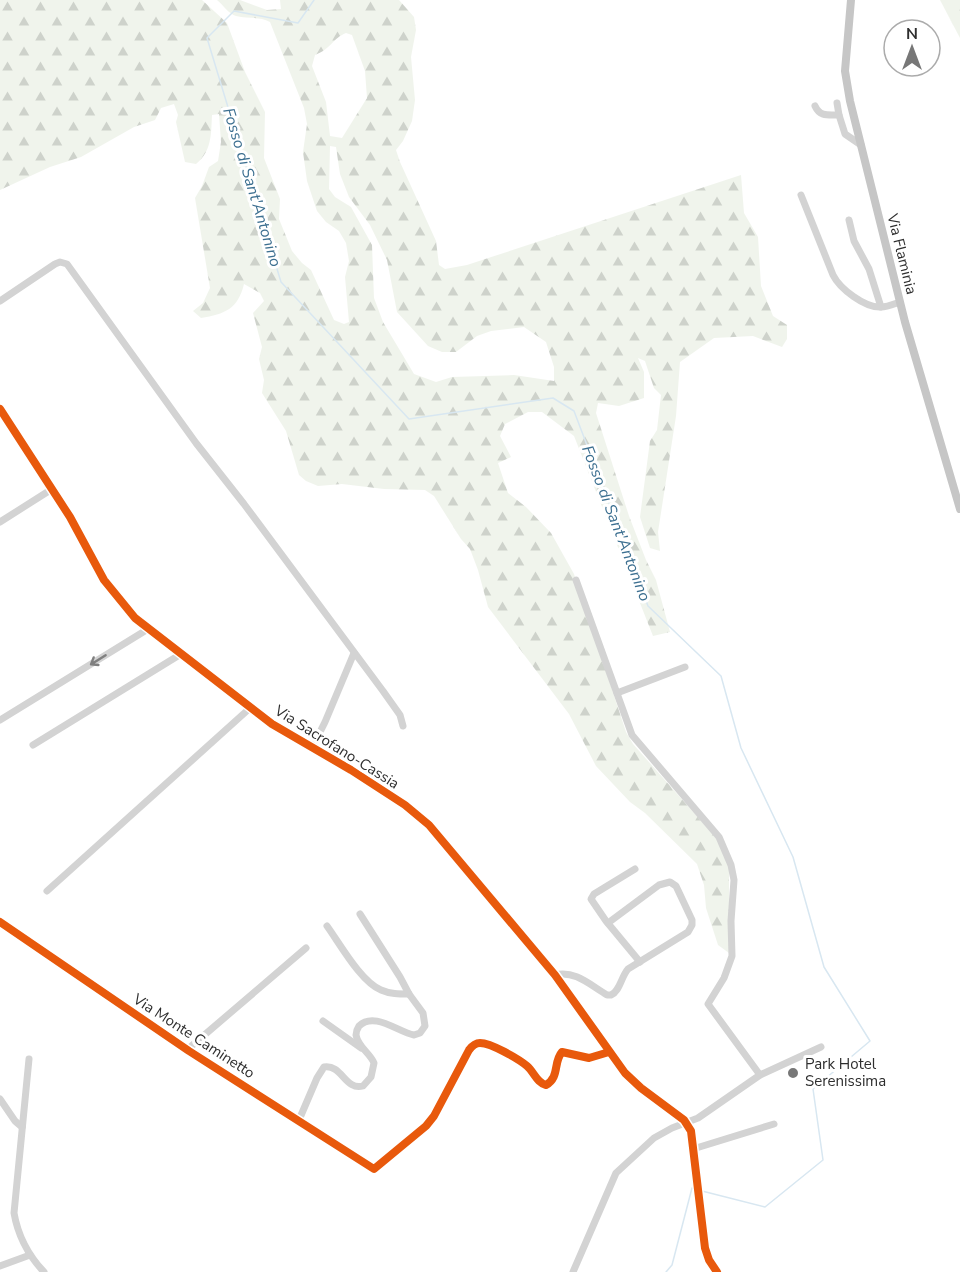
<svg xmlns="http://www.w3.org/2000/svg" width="960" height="1272" font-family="'Nunito Sans',sans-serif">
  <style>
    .forest { fill: url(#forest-firs); fill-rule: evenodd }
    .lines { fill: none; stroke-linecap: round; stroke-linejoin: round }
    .stream { stroke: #d8e7f1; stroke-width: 1.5 }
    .minor { stroke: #d3d3d3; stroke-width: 7 }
    .major { stroke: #c6c6c6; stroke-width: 8 }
    .cycleway-casing { stroke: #fff; stroke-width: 11 }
    .cycleway { stroke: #e8590c; stroke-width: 8 }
    .oneway { stroke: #808080 }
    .poi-dot { fill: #777; stroke: #fff; stroke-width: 2 }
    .labels { text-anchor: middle; stroke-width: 6; stroke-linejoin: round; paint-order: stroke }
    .street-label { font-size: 15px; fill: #2e2e2e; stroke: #fff }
    .poi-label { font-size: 15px; fill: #2e2e2e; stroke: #fff; text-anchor: start }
    .water-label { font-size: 16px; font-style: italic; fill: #3c6f90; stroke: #fff }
  </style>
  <defs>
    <pattern id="forest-firs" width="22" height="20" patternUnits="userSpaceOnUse" patternTransform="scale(1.5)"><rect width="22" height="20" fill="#f0f4ec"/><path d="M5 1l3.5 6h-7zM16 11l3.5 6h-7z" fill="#ced2cb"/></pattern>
  </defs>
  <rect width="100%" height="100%" fill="#fff"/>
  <!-- forest -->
  <g class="forest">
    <path d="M0 0H202L227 23 245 72 265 112 264 158 280 199 279 219 292 251 302 263 311 270 334 320 344 324 349 322 345 277 349 261 346 243 339 231 326 222 317 211 307 181 303 152 307 124 304 108 270 22C259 16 248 19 236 16 229 14 223 5 217 0H240L267 10 281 9 280 0H399L414 17 416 30 411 57 415 100 412 121 403 141 396 150 400 162 436 241 439 265 445 269 467 265 741 175 744 213 758 237 761 286 773 316 787 325V339L782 347 753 336 714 338 680 362 676 416 658 532 660 551 650 548 640 517 650 441 657 430 661 395 654 388 645 361 638 358 644 372V398L619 406 598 403 596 413 629 516 646 560 656 580 670 632 653 636 574 436 542 412H528L505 424 500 436 511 457 498 463 508 493 526 507 551 533 574 574 626 732 633 744 718 840 729 865V953L718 945 706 908 704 885 697 864 645 813 630 802 596 766 569 714 488 607 478 570 470 549 461 539 434 496 425 490 384 489 342 484 318 486 306 481 299 475 286 431 262 393 264 380 259 359 262 347 253 313 264 301 260 293 244 284C238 309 225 314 201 318L193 311 203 303 210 288 195 198 202 186 209 167 218 161 221 142 219 114 212 115C211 134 212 151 196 164L185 162 176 122 178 115 174 104 161 108 155 120 134 127 81 157 50 167 0 190ZM346 33 352 35 365 71 367 98 342 138 330 136 326 102 312 66 315 55C331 49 333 38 346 33ZM330 146 336 147 340 174 349 197 370 225 387 260 397 312 428 346 442 352H456L477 336 491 331 524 327 546 342 554 367V381L514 375 452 377 436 382 414 374 383 322 374 298 372 245 351 207 335 197 329 189Z"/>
    <polygon points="940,0 960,0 960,38"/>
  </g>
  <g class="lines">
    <!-- stream -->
    <g class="stream">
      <polyline points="314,0 298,23 234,11 207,38 281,282 409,419 553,398 574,411 648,606 721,676 741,748 793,857 824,967 870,1041 813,1089 823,1160 765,1207 702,1191"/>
      <polyline points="666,1272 672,1265 692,1188 694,1189"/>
    </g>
    <!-- minor -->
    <g class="minor">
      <polyline points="837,103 839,115"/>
      <path d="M815 106C820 117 828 115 839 115L845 134 861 145"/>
      <path d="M801 195 833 275C840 289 865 308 881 307 887 307 894 304 900 302"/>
      <polyline points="849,220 854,241 869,269 881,307"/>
      <polyline points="0,301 55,264 60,262 67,264 196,443 244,504 383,691 400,715 403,726"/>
      <polyline points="0,409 70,517 104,580 135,618 272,724 351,770 405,805 429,825 555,975 625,1073 641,1088 684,1120 691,1131 705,1248 709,1260 717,1272"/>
      <polyline points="0,522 52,489"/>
      <polyline points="576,580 632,735 719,837 731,865 734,880 731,921 732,956 724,978 708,1004 760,1075"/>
      <polyline points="617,693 685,667"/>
      <polyline points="0,720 148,629"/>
      <polyline points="33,745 181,654"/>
      <polyline points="312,748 325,722 354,653"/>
      <polyline points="635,869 594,894 591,899 606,921 640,962"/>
      <polyline points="47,891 250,708"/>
      <path d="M0 922 189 1051 374 1169 426 1126 434 1116 469 1050C472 1046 475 1043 480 1043 491 1043 519 1059 527 1066 534 1072 537 1083 546 1085 560 1077 553 1062 562 1052L589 1058 609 1052"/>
      <path d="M327 926C340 944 361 982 381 990 390 994 399 994 409 994"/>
      <path d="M555 975C575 970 590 985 607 995H611C620 991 621 977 628 969L688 932 692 925V920L676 886 670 882 659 885 608 923"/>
      <polyline points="323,1021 361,1048"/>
      <polyline points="188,1049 306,948"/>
      <path d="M29 1059 14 1213C18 1236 28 1255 44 1272"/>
      <polyline points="0,1099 15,1121 22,1127"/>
      <path d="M299 1120 317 1078 324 1067C342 1064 345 1091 363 1086L371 1077 374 1063C370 1053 358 1047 356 1035 356 1031 357 1029 359 1026 374 1011 398 1032 414 1035L420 1033 425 1026 423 1013 409 994 400 977 360 914"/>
      <polyline points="693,1149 774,1124"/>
      <polyline points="0,1266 30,1255"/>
      <polyline points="573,1272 616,1173 654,1138 672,1128 698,1118 760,1075 821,1047"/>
    </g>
    <!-- major -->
    <polyline class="major" points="851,0 845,71 850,101 905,322 960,509"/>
    <defs>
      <g id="cycleway">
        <polyline points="0,409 70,517 104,580 135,618 272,724 351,770 405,805 429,825 555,975 625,1073 641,1088 684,1120 691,1131 705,1248 709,1260 717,1272"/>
        <path d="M0 922 189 1051 374 1169 426 1126 434 1116 469 1050C472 1046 475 1043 480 1043 491 1043 519 1059 527 1066 534 1072 537 1083 546 1085 560 1077 553 1062 562 1052L589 1058 609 1052"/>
      </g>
    </defs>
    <!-- cycleway casing -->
    <use href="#cycleway" class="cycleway-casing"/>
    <!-- cycleway -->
    <use href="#cycleway" class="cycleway"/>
  </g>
  <!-- one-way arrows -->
  <defs><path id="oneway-shaft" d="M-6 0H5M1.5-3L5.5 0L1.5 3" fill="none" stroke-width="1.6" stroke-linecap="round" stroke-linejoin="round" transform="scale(1.5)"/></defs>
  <use class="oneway" href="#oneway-shaft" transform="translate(98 660) rotate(148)"/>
  <!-- markers -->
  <circle class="poi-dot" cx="793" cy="1073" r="6"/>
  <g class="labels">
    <!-- street labels -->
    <g class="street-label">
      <text transform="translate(902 254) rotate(76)" y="5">Via Flaminia</text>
      <text transform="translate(337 747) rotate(32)" y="5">Via Sacrofano-Cassia</text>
      <text transform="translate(194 1036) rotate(33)" y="5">Via Monte Caminetto</text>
    </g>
    <!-- poi labels -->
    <g class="poi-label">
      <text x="805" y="1069">Park Hotel<tspan x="805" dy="17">Serenissima</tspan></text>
    </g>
    <!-- water labels -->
    <g class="water-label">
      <text transform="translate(253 187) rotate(73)" y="6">Fosso di Sant'Antonino</text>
      <text transform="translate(617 523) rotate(69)" y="6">Fosso di Sant'Antonino</text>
    </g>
  </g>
  <!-- north arrow -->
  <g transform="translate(912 48)"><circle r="28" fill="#ffffff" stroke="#ababab" stroke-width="1.5"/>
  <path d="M0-4.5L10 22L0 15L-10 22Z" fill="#777777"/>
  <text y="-9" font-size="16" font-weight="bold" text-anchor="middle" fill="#2e2e2e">N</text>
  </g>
</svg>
